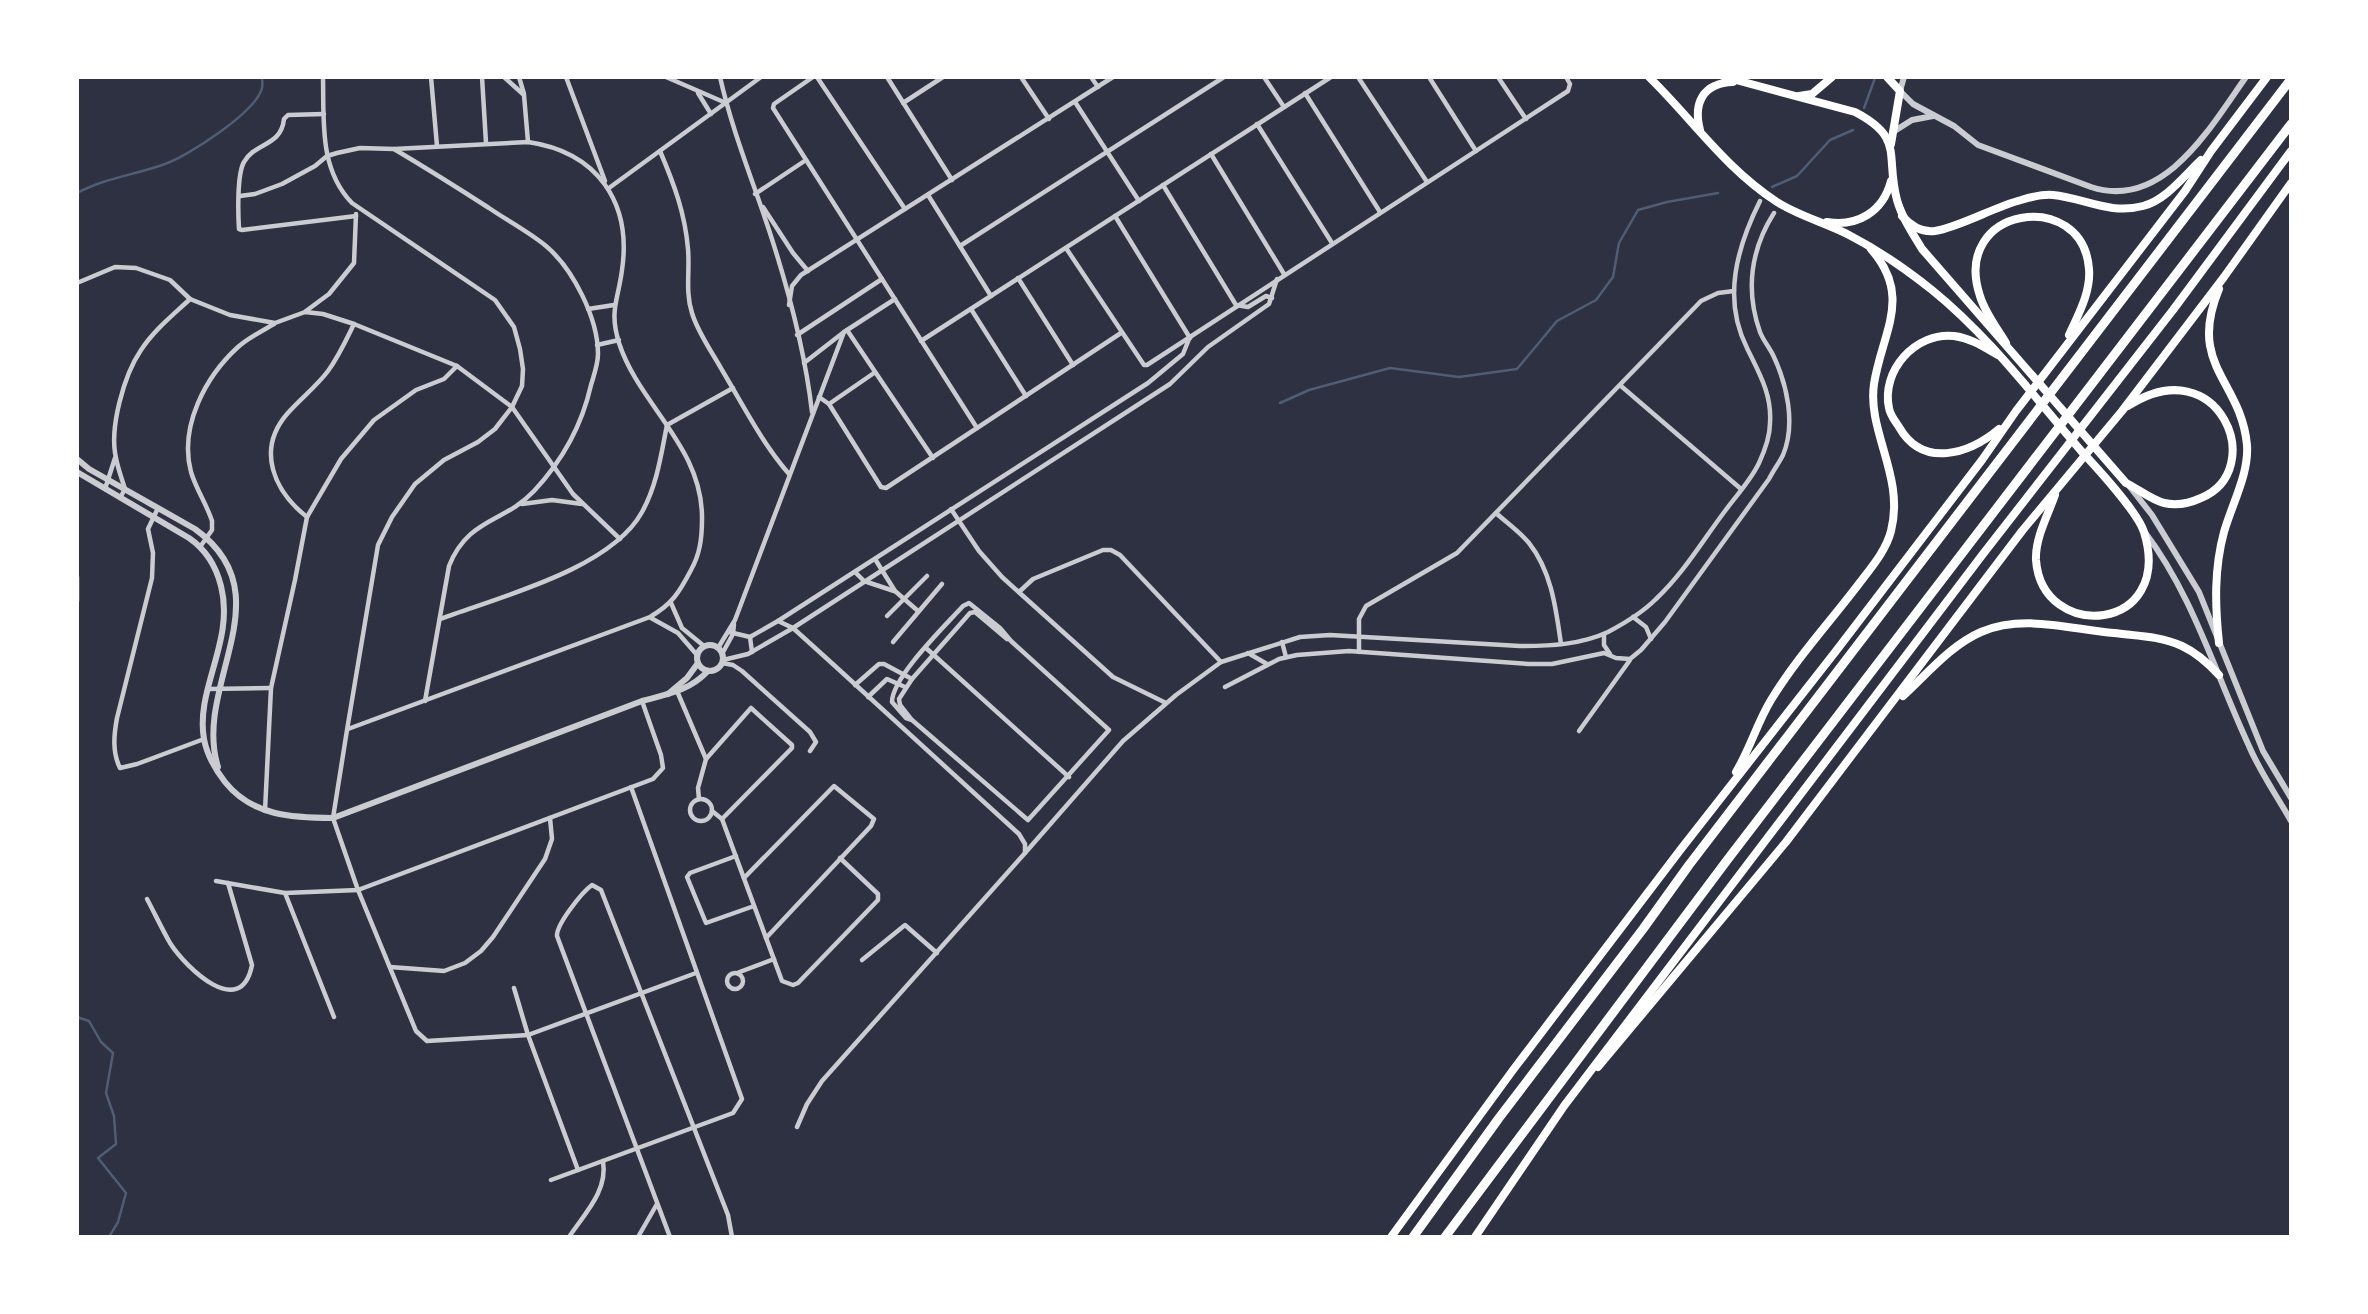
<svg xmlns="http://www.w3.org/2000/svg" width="2368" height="1314" font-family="Manrope,sans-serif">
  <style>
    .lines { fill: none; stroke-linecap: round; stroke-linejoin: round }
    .stream { stroke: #4f5d75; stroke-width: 2.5 }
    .minor { stroke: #caccd0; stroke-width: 4.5 }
    .tertiary { stroke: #caccd0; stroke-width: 6 }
    .primary { stroke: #fff; stroke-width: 8 }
    .trunk { stroke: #fff; stroke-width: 8 }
    .motorway { stroke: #fff; stroke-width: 9 }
  </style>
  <rect width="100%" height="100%" fill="#2d3142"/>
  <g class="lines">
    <!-- stream -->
    <g class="stream">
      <polyline points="1864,108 1875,78"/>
      <polyline points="1772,187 1797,176 1830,140 1853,130"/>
      <path d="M77 193C105 178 135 175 165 164 188 156 256 112 262 88 263 84 262 81 262 77"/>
      <polyline points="1280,403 1309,390 1390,368 1459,377 1517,369 1557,321 1596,300 1613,277 1619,243 1638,210 1667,202 1718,193"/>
      <polyline points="77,1017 89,1021 101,1042 113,1053 106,1093 114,1116 116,1144 98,1158 126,1193 118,1222 109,1237"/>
    </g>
    <!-- minor -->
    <g class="minor">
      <path d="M323 77C324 121 319 169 352 203L495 300 514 327 520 349 523 369 522 386 512 407 495 429 478 442 444 460 415 484 392 517 378 545 347 730 333 818 358 890 416 1031 427 1041 528 1035 696 973"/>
      <polyline points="431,77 437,146"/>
      <polyline points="482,77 486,143"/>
      <polyline points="504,77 524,95 528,142"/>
      <polyline points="519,77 524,94"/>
      <polyline points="566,77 605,181"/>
      <polyline points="666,77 726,103"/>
      <path d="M720 77C732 130 752 179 769 230 788 288 805 351 812 412"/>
      <polyline points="813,77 774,104 773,108 977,428"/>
      <polyline points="817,77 905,209"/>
      <polyline points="887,77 952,180"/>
      <polyline points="1021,77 1049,119"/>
      <polyline points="1091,77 1098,87"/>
      <polyline points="1264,77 1284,107"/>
      <polyline points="1358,77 1427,182"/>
      <polyline points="1429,77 1476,151"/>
      <polyline points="1498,77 1526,119"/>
      <polyline points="698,93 711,114"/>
      <polyline points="1305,93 1380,212"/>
      <polyline points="1075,102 1139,201"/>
      <polyline points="903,103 943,77"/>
      <path d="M324 114 288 115 284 119C281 147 255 142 244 162 237 174 238 213 239 229L242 230 356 216"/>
      <polyline points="1257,124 1332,243"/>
      <path d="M394 149C426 168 458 188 489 208 508 221 529 232 546 246 573 269 598 318 598 354 598 364 594 375 591 385 582 425 562 461 534 491 504 523 468 518 449 566L425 701"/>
      <path d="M660 151C674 184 685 213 688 249 690 270 685 292 692 313 698 333 712 352 722 370 743 405 762 443 789 474"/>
      <polyline points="1211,154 1284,274"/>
      <polyline points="1163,185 1236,305 1248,307 1266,296 1272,298"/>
      <polyline points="609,188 761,77"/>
      <polyline points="755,194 806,160"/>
      <polyline points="928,195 991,296"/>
      <path d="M240 196 255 194 282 184 315 166 327 156 337 153 360 148 394 149 528 142C597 152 632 202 622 270 618 301 609 310 619 343 639 405 703 447 702 519 702 538 700 554 691 570 679 593 672 604 650 617L348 729"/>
      <polyline points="763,207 793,253 808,271"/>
      <polyline points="1115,216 1190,338"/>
      <polyline points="960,246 1224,77"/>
      <polyline points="1066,248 1144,365 1147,365 1568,91 1570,84 1566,77"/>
      <polyline points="1018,278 1073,365"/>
      <polyline points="77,283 115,267 136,268 170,280 190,299 230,315 275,323 305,312 323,314 354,324 457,366 512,407 573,494 620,539"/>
      <polyline points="789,305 792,286 801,275 1113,77"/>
      <polyline points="588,309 614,305"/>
      <polyline points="971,309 1026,396"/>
      <polyline points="306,311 329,294 354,263 356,214"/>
      <polyline points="847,330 933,458"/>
      <polyline points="797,335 882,279"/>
      <polyline points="921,341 1331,77"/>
      <polyline points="597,345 619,340"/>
      <polyline points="804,363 844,332 895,299"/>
      <polyline points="1621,386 1741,489"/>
      <polyline points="819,397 829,404 881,487 886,488 1121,333"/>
      <polyline points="829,404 874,373"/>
      <polyline points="105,489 115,458"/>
      <path d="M120 498 125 489C122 479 118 469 116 458 109 428 124 375 141 350 154 330 173 315 190 299"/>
      <polyline points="522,504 552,500 582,504"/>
      <path d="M158 508 148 529 153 553 152 578 117 718C114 734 112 752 120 768L137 764 204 739"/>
      <polyline points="951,509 979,551 1002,577 1113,677 1166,703"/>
      <path d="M1496 513C1507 523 1520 532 1529 543 1552 572 1556 610 1561 644"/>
      <path d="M307 517C274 491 256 450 287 414 300 399 316 387 328 371 339 356 346 340 354 324"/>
      <path d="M200 547 212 530V521C207 505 196 489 191 472 179 427 205 377 238 347 248 338 262 331 274 324"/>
      <polyline points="875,559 895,591 918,611"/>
      <polyline points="855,572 864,581 894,591"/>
      <polyline points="77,577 77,601"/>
      <polyline points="1019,592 1033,579 1103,550 1111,550 1120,555 1221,662"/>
      <polyline points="671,603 682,628 704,646"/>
      <path d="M969 603 1000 628 1011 641 1109 730 1028 820 912 720 906 718 892 702C892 677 946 625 963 606Z"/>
      <polyline points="887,616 927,576"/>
      <polyline points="1633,617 1646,627 1651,639"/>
      <polyline points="651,618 678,633 697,655"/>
      <path d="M440 619C499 597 611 569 642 512 657 485 661 455 667 425L733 388"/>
      <polyline points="778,621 793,628 835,666 1019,834 1025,844 1025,853 822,1081 807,1104 797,1127"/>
      <polyline points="729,632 750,637 778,621 1148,383 1183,354 1189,339"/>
      <polyline points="1604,634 1604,645 1610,654"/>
      <polyline points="750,637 752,652"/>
      <polyline points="893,642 942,584"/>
      <polyline points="1282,642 1286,657"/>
      <polyline points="718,648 735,620 844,332"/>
      <polyline points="926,648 1069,777"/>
      <polyline points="1359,652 1359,619 1366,606 1457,553 1701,301 1718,293 1734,291"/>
      <polyline points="1248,653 1267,664"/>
      <polyline points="722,654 733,634 734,624"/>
      <polyline points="723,660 748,654 793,628 1170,384 1208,347 1269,304 1277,279"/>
      <polyline points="722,663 733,665 742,671 810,732 816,742 810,751"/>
      <polyline points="855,685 879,664 884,664 912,679"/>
      <path d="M1225 687 1279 659 1297 655 1349 651 1529 664H1552L1604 653 1616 658 1630 659 1641 650 1665 622 1769 479C1773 471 1779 463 1783 455 1796 424 1787 384 1773 355 1769 347 1763 340 1760 332 1745 290 1751 249 1774 213"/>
      <polyline points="209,689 271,688"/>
      <polyline points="677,691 706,759 698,788 699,799"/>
      <polyline points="868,697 887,679 905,687"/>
      <polyline points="911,719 900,705 899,699 912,679 970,613 975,612 1007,639"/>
      <polyline points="1579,731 1630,660"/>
      <polyline points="706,759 751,708 792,745 792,748 722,819"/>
      <circle cx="701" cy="810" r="11"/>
      <polyline points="265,811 271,688 295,580 307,517 341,459 374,420 416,390 444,379 457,366"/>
      <polyline points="712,811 722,819 782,981 793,985 798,983 878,900 878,894 840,858"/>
      <path d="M1025 853 1123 741 1176 695 1221 662 1300 637 1330 635 1520 646C1550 646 1580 645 1608 632 1625 623 1643 612 1656 599 1683 574 1703 540 1725 511 1736 496 1751 480 1759 463 1765 450 1770 437 1770 423 1772 394 1759 373 1747 348 1722 299 1737 247 1760 201"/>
      <polyline points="736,856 690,873 687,877 706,923 754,906"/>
      <polyline points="744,878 834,786 874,819 871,826 766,938"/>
      <polyline points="216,881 285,893 358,890 653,779 663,768 661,755 642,701"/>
      <polyline points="285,893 334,1017"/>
      <path d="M147 899C155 914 162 929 170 943 186 968 241 1021 252 965L228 883"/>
      <polyline points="862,960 905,925 937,953"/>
      <polyline points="390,967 444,971 465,963 481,951 493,937 545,859 552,839 550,818"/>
      <polyline points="737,973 774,959"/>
      <circle cx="735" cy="981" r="8"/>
      <polyline points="514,988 528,1035 578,1170"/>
      <polyline points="551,1180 733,1113 742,1099 631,787"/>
      <path d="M569 1237C585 1213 608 1191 603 1161"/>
      <polyline points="638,1237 657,1204"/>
      <path d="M670 1237 557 936C556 925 582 892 592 885L601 890 728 1215 732 1237"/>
    </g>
    <!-- tertiary -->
    <g class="tertiary">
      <path d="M1904 77 1900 91 1913 104 1954 126 1978 145 2091 187C2164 211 2211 126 2246 77"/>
      <polyline points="1893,132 1912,120 1933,116"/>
      <path d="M77 459 89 469 195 529C287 595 192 685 218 767"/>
      <path d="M77 472 189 538C205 549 216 566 221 586 235 641 195 689 204 739 207 756 215 769 225 782 252 816 293 818 333 818L642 701C668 694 689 691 708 671"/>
      <polyline points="2130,487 2152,515 2199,592 2263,751 2291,798"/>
      <path d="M2144 531C2193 595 2215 673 2249 746 2260 772 2277 796 2291 821"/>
      <circle cx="710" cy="658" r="13"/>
      <polyline points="668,694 687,678 698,663"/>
    </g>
    <!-- primary -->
    <g class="primary">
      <path d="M1649 77C1693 120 1724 167 1777 202 1799 216 1826 223 1849 235 1878 250 1907 270 1932 290 1989 336 2035 398 2083 453 2098 469 2138 513 2144 532 2175 633 2042 643 2036 560 2035 538 2048 515 2055 495"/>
      <path d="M1725 77 1855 112C1905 138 1885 155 1897 200 1902 218 1913 234 1922 249L2126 483C2138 489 2152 500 2164 503 2177 506 2190 503 2201 498 2269 470 2219 347 2128 406"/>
      <polyline points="1887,77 1900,91 1891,144"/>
      <polyline points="1799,96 1812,94 1832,77"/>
      <path d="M1700 130C1693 103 1703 83 1733 82"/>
      <path d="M1827 222C1857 227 1883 212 1891 181"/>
      <path d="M2219 289C2187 366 2241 380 2247 445 2249 474 2232 504 2224 532 2214 569 2215 605 2219 643"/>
      <path d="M1903 696C1927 674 1951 645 1981 632 2023 614 2070 629 2114 633 2137 636 2160 636 2182 646 2197 653 2208 663 2219 675"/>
      <polyline points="1598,1067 1786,842 2022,531 2122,411 2224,277 2291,183"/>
    </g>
    <!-- trunk -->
    <g class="trunk">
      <path d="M1902 216C1911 226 1921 233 1935 231 1960 227 1994 207 2021 200 2031 197 2042 194 2053 195 2084 198 2110 215 2143 206 2166 200 2184 176 2201 160"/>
      <path d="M2006 343C1997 328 1985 313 1980 296 1950 206 2083 187 2089 269 2091 292 2078 315 2069 335"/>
      <path d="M1998 355C1984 347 1971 338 1954 336 1915 332 1881 371 1889 408 1890 415 1895 421 1899 427 1923 469 1969 454 1999 429"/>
      <path d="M1736 772C1750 749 1757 723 1771 700 1796 659 1829 623 1858 585 1870 569 1886 551 1891 531 1905 476 1867 432 1874 384 1882 332 1913 297 1871 249"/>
      <polyline points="1391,1237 1513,1070 1681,849 1836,651 1982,460 2016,411 2185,191 2211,151 2267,77"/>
      <polyline points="1475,1237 1564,1106 1983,554 2173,310 2291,151"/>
    </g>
    <!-- motorway -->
    <g class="motorway">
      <polyline points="1413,1237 1499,1118 1643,929 1689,865 2291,79"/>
      <polyline points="1445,1237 1728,859 2291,124"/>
    </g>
  </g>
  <!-- border -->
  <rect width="2368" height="1314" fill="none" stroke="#ffffff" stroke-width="158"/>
</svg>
